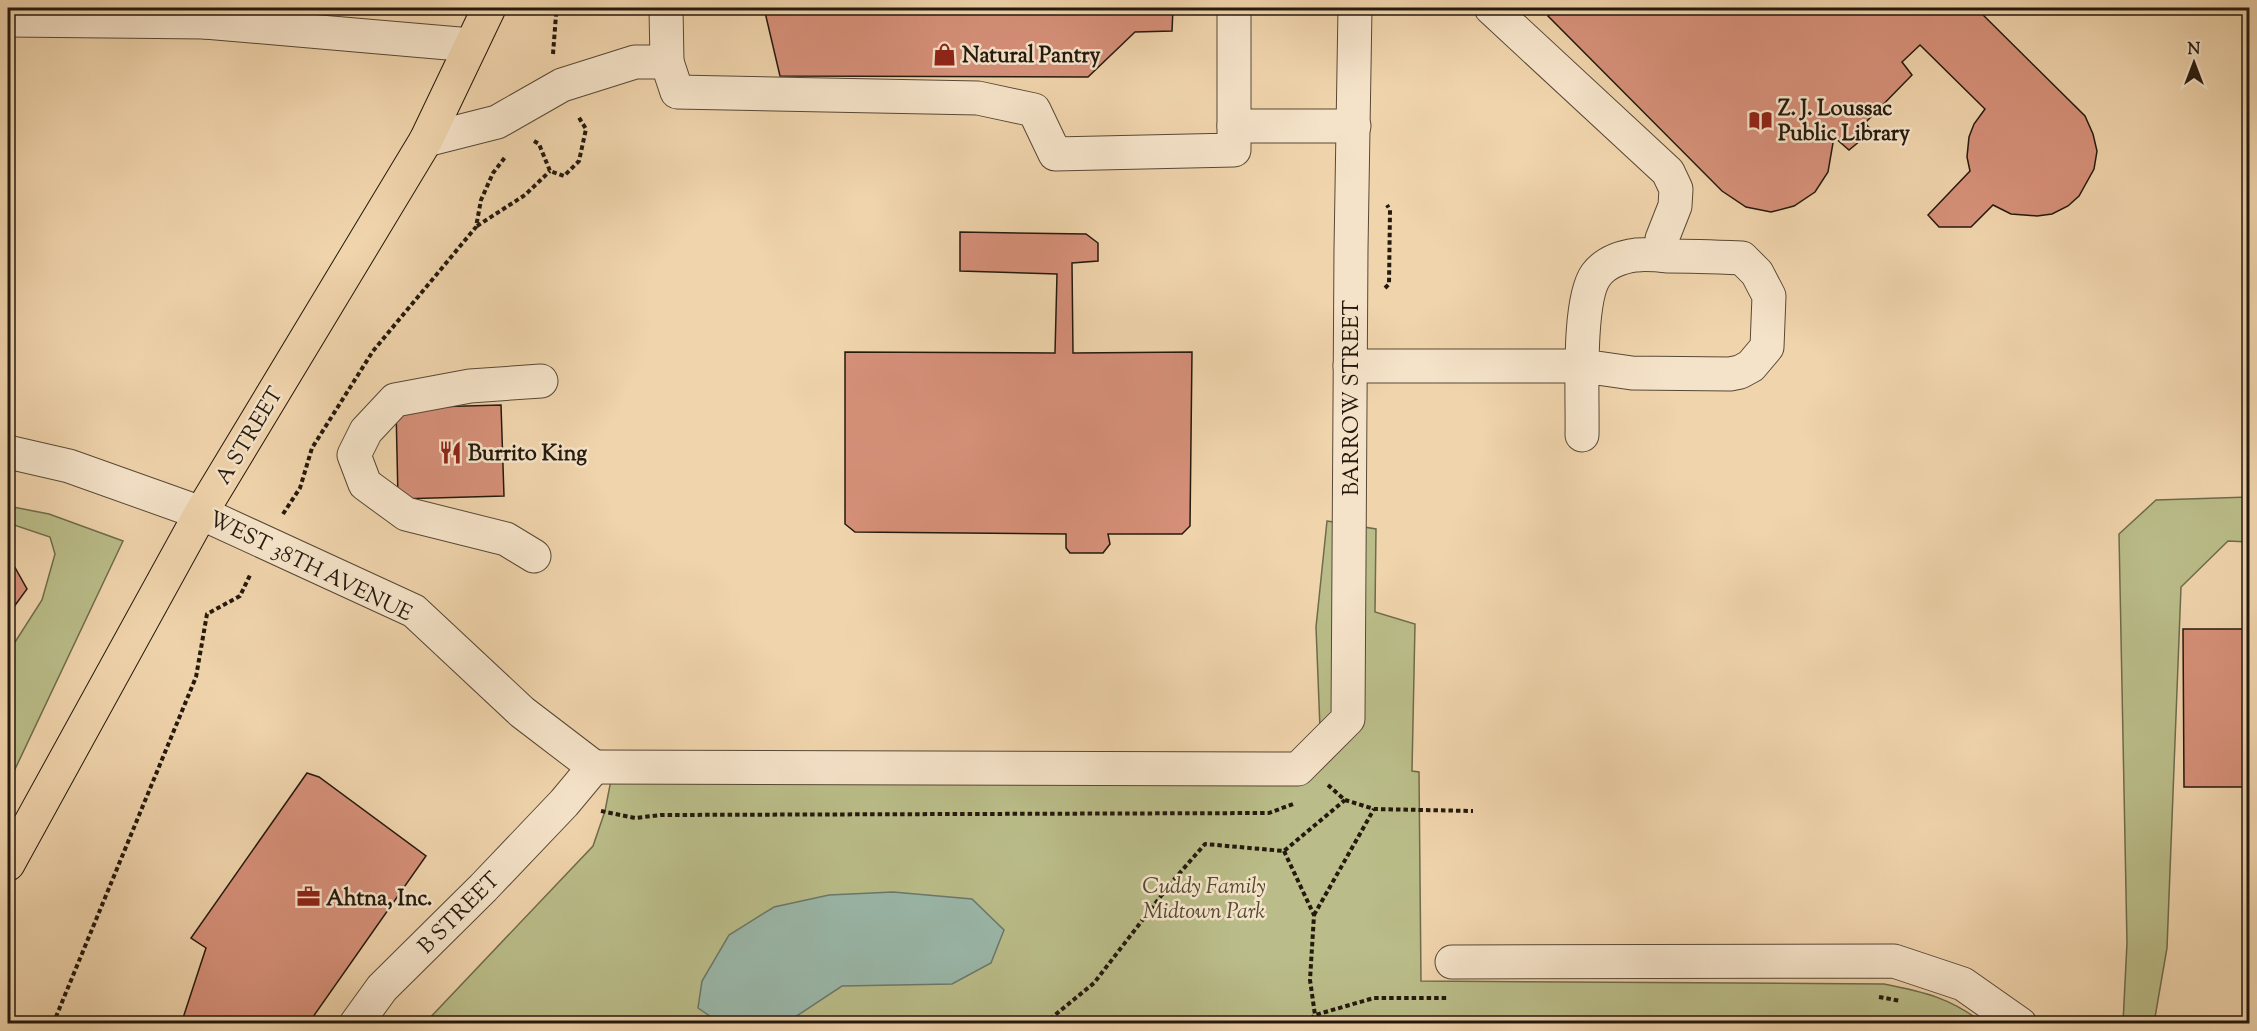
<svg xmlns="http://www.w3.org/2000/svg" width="2257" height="1031" font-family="'Sorts Mill Goudy',serif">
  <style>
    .green { fill: #babd89; stroke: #6f6b4b; stroke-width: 1.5 }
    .water { fill: #9ab8aa; stroke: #6b786b; stroke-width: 1.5 }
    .building { fill: #d69079; stroke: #24190d; stroke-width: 1.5 }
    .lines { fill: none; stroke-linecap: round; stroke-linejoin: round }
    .minor-casing { stroke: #574835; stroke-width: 35 }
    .major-casing { stroke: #24190d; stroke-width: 35 }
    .path { stroke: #24190d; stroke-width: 4; stroke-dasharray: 4.5 3; stroke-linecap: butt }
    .minor { stroke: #f5e3c9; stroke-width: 33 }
    .major { stroke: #f0d4ac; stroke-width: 33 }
    .labels { text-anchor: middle; stroke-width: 5; stroke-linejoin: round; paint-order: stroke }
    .poi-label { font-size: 22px; font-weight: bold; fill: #24190d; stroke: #f5e3c9; text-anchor: start }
    .street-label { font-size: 22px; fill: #24190d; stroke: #f5e3c9 }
    .park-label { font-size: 22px; font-style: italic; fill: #514a32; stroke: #f5e3c9 }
  </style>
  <rect width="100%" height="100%" fill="#f0d4ac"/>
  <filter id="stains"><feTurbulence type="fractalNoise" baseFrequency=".00333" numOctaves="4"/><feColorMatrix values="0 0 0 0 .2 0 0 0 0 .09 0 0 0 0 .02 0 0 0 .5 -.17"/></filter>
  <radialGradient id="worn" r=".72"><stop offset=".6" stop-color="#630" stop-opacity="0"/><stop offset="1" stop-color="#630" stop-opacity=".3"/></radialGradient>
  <!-- green -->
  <g class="green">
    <polygon points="2249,497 2249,542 2228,541 2181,587 2167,948 2154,1023 2123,1023 2127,943 2119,534 2156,500"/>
    <polygon points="8,506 49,514 123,541 8,784 8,653 42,600 55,554 50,537 8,523"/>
    <path d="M1327 521 1376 529 1375 612 1415 624 1412 771 1419 772 1421 981 1884 984C1925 992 1950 998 1983 1023L424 1024 593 846 605 811 610 785 614 777 1321 754 1316 627Z"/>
  </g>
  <!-- water -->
  <polygon class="water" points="893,892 972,899 1004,930 991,963 952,984 842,986 786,1023 720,1023 698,1008 702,981 729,935 774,907 829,895"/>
  <!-- building -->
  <g class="building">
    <polygon points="764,8 1173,8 1172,31 1135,32 1088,77 780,76"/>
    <polygon points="1557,8 1976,8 2085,116 2093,134 2097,151 2094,169 2079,196 2068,206 2052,214 2037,216 2011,214 1993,205 1971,227 1939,227 1928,215 1970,171 1967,157 1969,137 1974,124 1985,109 1920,45 1902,62 1912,75 1865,123 1872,131 1849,150 1834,137 1828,172 1815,192 1794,206 1771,212 1746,207 1722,191 1548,16"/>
    <polygon points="960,232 1086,234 1098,243 1098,261 1072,263 1073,353 1192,352 1190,526 1182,534 1108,534 1110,544 1103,553 1070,553 1066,548 1066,534 855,532 845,524 845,352 1055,353 1057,274 960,271"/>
    <polygon points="501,405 504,496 398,499 396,408"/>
    <polygon points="8,555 27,589 8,615"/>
    <polygon points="2183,629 2250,629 2250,787 2184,787"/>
    <polygon points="307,773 319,777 426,856 308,1024 179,1024 183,1018 206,948 191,938"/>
  </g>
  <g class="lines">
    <defs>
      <g id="minor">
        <polyline points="205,8 205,22 471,45"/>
        <polyline points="666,8 667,62"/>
        <polyline points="1234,8 1234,126"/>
        <polyline points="1491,8 1668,172 1676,189 1675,206 1662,239 1662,255"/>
        <polyline points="8,20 205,22"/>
        <polyline points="426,140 497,122 562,85 635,62 667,62 677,92 978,98 1034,110 1055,154 1234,150 1234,126 1354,126"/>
        <path d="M1350 366H1583L1632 373 1730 374 1740 372 1751 366 1767 347 1769 296 1757 273 1742 258C1718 257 1693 256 1668 256 1658 255 1646 254 1636 255 1621 257 1605 263 1596 275 1577 301 1583 400 1582 435"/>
        <polyline points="8,452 69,466 201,513 414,611 522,712 594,767 564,803 483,888 382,988 356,1024"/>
        <polyline points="534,556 506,539 406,514 365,484 354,455 366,431 395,400 470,386 541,381"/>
        <polyline points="594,767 1298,769 1348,719 1351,249 1355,8"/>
        <polyline points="1452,962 1894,961 1963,984 2020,1024"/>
      </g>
      <polyline id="major" points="8,864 201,513 426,140 489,8"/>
    </defs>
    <!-- minor casing -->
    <use href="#minor" class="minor-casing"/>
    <!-- major casing -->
    <use href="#major" class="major-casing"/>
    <!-- path -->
    <g class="path">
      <polyline points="553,54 556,15 560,8"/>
      <polyline points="534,141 539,144 550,171 564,176 579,161 586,129 578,116"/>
      <polyline points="477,226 525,195 550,171"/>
      <polyline points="1385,288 1389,284 1390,210 1387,205"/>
      <polyline points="283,514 300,488 312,448 373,351 476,227 481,200 493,173 506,156"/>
      <polyline points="1328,785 1345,800 1374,809 1473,811"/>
      <polyline points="601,811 635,818 661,815 1269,813 1293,804"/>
      <polyline points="1284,851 1314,915 1310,980 1315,1015 1320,1024"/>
      <polyline points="1314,915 1374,809"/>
      <polyline points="1879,997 1901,1001"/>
      <polyline points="53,1024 196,677 207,614 240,596 251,573"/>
      <polyline points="1044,1024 1094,983 1171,883 1205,844 1284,851 1345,800"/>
      <polyline points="1305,1024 1315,1015 1374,998 1448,998"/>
    </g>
    <!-- minor -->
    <use href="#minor" class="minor"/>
    <!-- major -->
    <use href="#major" class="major"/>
  </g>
  <!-- icons -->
  <defs>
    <symbol id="shop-bare" viewBox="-9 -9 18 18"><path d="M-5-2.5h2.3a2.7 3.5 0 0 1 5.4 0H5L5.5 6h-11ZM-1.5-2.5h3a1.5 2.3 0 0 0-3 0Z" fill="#8f2418" stroke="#f5e3c9" stroke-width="2.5" paint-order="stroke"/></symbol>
    <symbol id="library-bare" viewBox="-9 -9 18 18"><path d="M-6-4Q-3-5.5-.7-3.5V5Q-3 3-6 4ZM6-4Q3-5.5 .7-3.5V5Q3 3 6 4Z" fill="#8f2418" stroke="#f5e3c9" stroke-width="2.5" paint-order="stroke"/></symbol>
    <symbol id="restaurant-bare" viewBox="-9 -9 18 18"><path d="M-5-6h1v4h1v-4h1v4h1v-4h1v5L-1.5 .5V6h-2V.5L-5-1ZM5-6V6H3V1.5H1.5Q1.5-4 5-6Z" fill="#8f2418" stroke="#f5e3c9" stroke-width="2.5" paint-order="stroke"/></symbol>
    <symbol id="office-bare" viewBox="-9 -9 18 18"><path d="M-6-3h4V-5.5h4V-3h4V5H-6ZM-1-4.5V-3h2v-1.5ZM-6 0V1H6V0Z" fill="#8f2418" stroke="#f5e3c9" stroke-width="2.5" paint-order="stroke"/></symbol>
  </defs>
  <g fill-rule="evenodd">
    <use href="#shop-bare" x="928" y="38" width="33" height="33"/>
    <use href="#library-bare" x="1744" y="104" width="33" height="33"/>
    <use href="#restaurant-bare" x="434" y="436" width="33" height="33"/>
    <use href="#office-bare" x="292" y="880" width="33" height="33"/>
  </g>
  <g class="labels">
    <!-- poi labels -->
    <g class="poi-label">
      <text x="962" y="62">Natural Pantry</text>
      <text x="1778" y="115">Z. J. Loussac<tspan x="1778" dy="25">Public Library</tspan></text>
      <text x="468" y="460">Burrito King</text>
      <text x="326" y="905">Ahtna, Inc.</text>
    </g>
    <!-- street labels -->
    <g class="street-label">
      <text transform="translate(1350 398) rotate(-90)" y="8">BARROW STREET</text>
      <text transform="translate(248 435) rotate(-59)" y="8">A STREET</text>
      <text transform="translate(311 565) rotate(26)" y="8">WEST 38TH AVENUE</text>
      <text transform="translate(458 912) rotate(-45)" y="8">B STREET</text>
    </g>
    <!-- park labels -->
    <g class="park-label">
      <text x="1204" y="893">Cuddy Family<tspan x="1204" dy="25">Midtown Park</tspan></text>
    </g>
  </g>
  <!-- margin -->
  <rect width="2257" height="1031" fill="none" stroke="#f0d4ac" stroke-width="30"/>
  <rect x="9" y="9" width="2239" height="1013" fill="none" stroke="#24190d" stroke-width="3"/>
  <rect x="15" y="15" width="2227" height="1001" fill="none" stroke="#24190d" stroke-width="1.5"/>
  <!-- north arrow -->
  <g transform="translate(2194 63)" stroke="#f5e3c9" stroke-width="4.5" paint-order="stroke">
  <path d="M0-4.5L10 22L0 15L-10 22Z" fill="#24190d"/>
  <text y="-9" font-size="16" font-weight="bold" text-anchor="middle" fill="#24190d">N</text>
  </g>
  <rect width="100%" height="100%" filter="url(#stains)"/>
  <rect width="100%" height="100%" fill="url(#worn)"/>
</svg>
